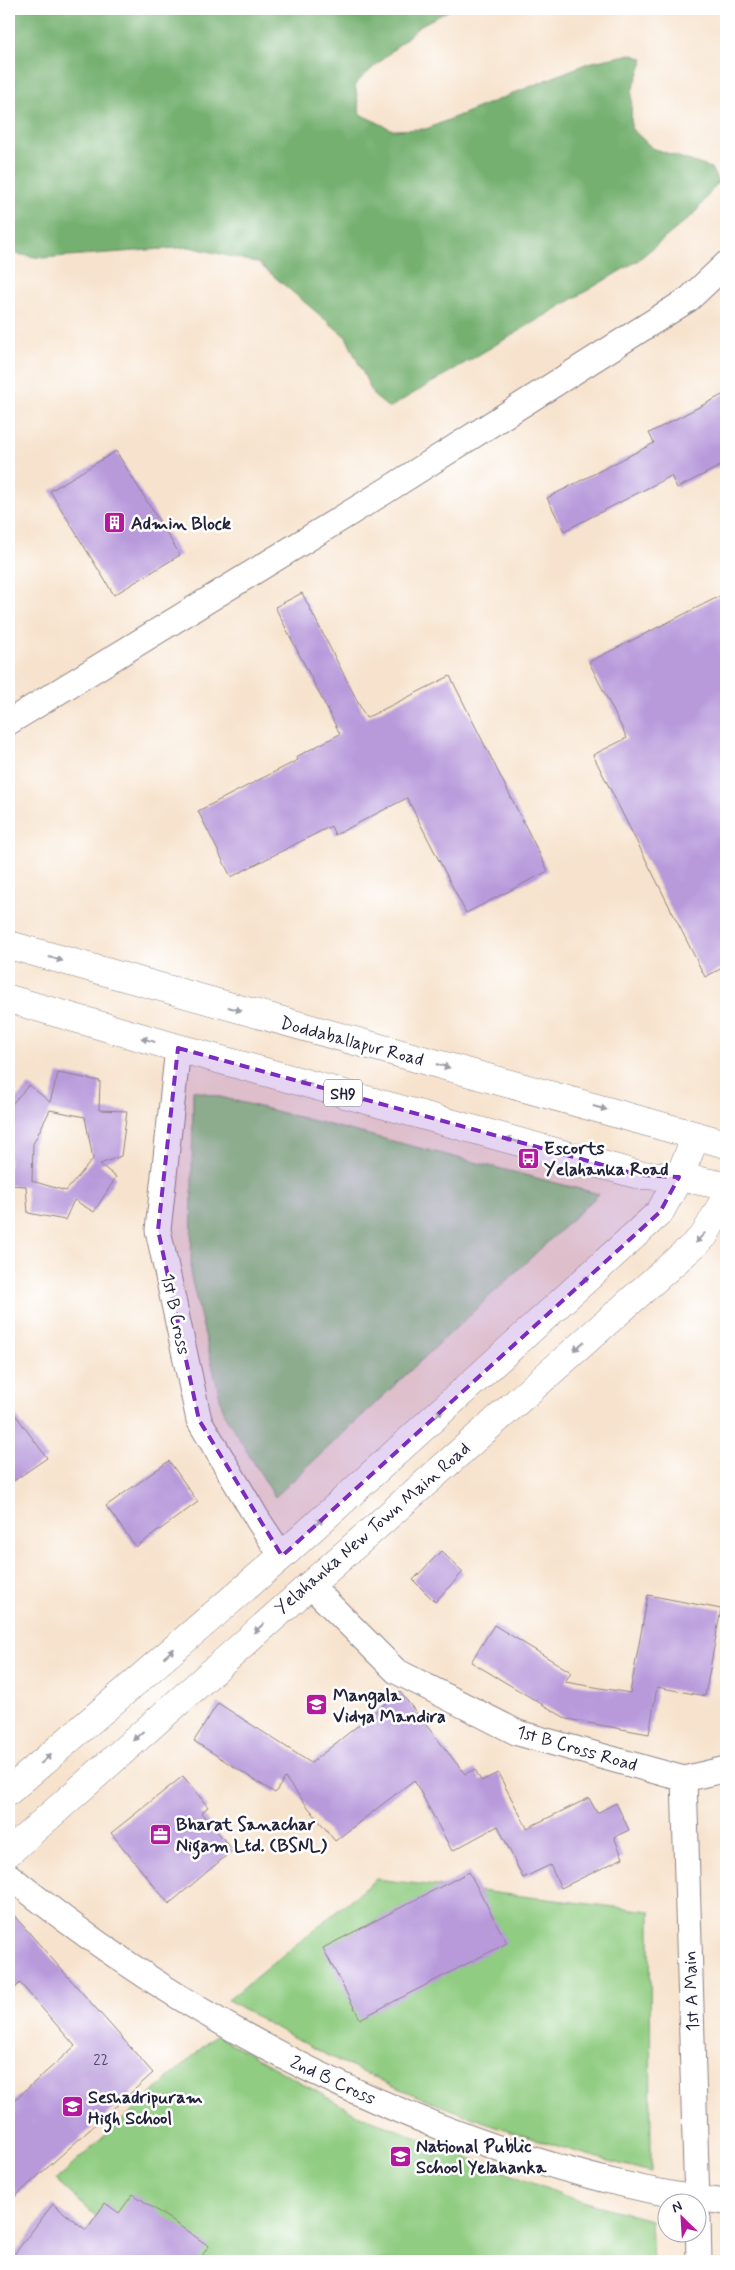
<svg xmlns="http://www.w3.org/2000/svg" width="735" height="2270" font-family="Mynerve,sans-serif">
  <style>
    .green { fill: #90cc81; stroke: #59775e }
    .forest { fill: #74b06f; stroke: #4b6955 }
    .building { fill: #b89adb; fill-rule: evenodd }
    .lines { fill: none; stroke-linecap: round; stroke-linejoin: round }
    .minor-casing { stroke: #8c8284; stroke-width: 27 }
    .secondary-casing { stroke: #8c8284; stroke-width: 29 }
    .primary-casing { stroke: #8c8284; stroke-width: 29 }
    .minor { stroke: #fff; stroke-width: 25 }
    .secondary { stroke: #fff; stroke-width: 28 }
    .primary { stroke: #fff; stroke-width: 28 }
    .oneway { fill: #9c9ca7 }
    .marked { fill: #7b2cbf; fill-opacity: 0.2; stroke: #7b2cbf; stroke-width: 4; stroke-dasharray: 10 6; stroke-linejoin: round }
    .labels { text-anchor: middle; stroke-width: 5; stroke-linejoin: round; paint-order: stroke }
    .number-label { font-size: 15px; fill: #484063 }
    .shield { fill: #fff; stroke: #646476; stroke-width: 1 }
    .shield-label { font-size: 16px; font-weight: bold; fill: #22223b }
    .poi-label { font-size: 18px; font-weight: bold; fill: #22223b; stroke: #fff; text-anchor: start }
    .street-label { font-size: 18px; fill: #22223b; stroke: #fff }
  </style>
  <rect width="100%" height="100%" fill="#fff"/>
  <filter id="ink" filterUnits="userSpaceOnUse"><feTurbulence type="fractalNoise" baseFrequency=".02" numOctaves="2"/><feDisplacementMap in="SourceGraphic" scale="10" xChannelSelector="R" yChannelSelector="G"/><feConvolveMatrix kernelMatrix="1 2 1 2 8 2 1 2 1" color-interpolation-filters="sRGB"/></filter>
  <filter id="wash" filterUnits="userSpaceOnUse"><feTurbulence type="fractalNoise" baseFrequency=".0096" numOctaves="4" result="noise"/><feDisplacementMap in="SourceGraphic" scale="20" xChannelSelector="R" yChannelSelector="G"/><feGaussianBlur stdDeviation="1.12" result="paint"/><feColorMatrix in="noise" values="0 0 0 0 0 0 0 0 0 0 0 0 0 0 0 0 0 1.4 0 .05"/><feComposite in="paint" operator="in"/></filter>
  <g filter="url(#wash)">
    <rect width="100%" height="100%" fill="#f7e3cd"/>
    <!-- green -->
    <g class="green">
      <polygon points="193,1090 599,1194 275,1497 224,1414 191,1277"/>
      <path d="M376 1879 650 1911 651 2172C544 2145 440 2110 341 2062 302 2043 265 2022 228 2000Z"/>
      <polygon points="216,2035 357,2114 568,2197 651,2220 653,2261 145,2261 56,2180"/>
    </g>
    <!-- forest -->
    <polygon class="forest" points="9,9 452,9 421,25 355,84 360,114 393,130 426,129 588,63 631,54 644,59 632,91 631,128 652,148 711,168 718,182 694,214 637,261 389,408 374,396 346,337 258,263 190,247 42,258 9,253"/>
    <g id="blocks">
      <!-- building -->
      <g class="building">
        <polygon points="726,393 726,463 677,488 671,476 564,531 547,498 654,443 649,433"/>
        <polygon points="116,451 180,555 114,595 50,491"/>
        <polygon points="302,593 366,718 450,676 548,871 466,913 407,798 335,835 331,826 231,877 198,811 298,760 296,757 340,734 275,607"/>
        <polygon points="726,593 726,966 705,977 593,755 627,738 589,662"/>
        <path d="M58 1073 100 1081 99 1110 127 1111 121 1156 100 1164 116 1177 94 1212 74 1200 65 1220 28 1213 26 1186 9 1185V1107L29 1085 50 1102ZM50 1110 85 1117 93 1159 66 1191 32 1181 33 1144Z"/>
        <polygon points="9,1406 47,1458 9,1484"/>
        <polygon points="169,1461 198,1502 136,1547 106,1506"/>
        <polygon points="441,1551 463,1572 435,1602 413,1580"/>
        <polygon points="648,1595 721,1609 705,1696 657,1687 649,1734 567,1719 471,1662 494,1625 571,1672 565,1682 630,1693"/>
        <polygon points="400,1692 465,1774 475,1769 481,1781 498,1773 527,1828 589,1798 597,1813 616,1803 629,1830 614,1837 623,1858 561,1888 550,1865 523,1878 498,1826 452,1851 414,1780 335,1841 285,1778 275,1793 194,1741 218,1703 311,1763"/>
        <polygon points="183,1776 208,1807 201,1813 233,1850 169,1904 111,1833"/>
        <polygon points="469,1872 507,1943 360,2019 323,1948"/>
        <polygon points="9,1910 153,2073 9,2202 9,2105 75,2046 20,1983 9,1994"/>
        <polygon points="133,2194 209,2246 198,2261 9,2261 53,2204 86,2230 105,2203 119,2213"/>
      </g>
    </g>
  </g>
  <g filter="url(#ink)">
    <use href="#blocks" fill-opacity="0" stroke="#8c8284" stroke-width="1"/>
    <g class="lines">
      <defs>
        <g id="minor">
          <polyline points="9,722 384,492 689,299 726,264"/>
          <polyline points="178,1048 158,1230 199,1420 258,1520 282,1556"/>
          <polyline points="309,1584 396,1671 518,1733 684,1779 726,1769"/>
          <polyline points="684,1779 697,2202"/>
          <path d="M9 1876C157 1996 324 2089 504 2150 577 2174 650 2194 726 2202"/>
          <polyline points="698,2218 699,2261"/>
        </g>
        <g id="secondary">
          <polyline points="9,1791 282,1556 660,1212 679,1177 696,1136"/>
          <polyline points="9,1852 704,1236 726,1197"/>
        </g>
        <g id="primary">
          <polyline points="9,945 726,1144"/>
          <polyline points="9,999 178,1048 639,1175 679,1177 726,1186"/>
        </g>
      </defs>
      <!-- minor casing -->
      <use href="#minor" class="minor-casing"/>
      <!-- secondary casing -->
      <use href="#secondary" class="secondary-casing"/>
      <!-- primary casing -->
      <use href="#primary" class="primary-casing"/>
      <!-- minor -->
      <use href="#minor" class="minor"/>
      <!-- secondary -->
      <use href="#secondary" class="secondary"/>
      <!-- primary -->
      <use href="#primary" class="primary"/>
    </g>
    <!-- one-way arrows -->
    <defs><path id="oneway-solid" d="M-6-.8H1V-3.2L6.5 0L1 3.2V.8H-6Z" transform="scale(1.25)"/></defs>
    <g class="oneway">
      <use href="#oneway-solid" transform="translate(56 959) rotate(16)"/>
      <use href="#oneway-solid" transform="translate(235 1009) rotate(15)"/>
      <use href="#oneway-solid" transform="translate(148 1040) rotate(-164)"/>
      <use href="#oneway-solid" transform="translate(443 1066) rotate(15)"/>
      <use href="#oneway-solid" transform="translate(305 1083) rotate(-165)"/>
      <use href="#oneway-solid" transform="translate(600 1108) rotate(15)"/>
      <use href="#oneway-solid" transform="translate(512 1140) rotate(-165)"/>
      <use href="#oneway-solid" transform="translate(700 1238) rotate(134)"/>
      <use href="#oneway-solid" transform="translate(584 1281) rotate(-42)"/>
      <use href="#oneway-solid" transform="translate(579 1346) rotate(139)"/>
      <use href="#oneway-solid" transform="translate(438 1414) rotate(-42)"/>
      <use href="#oneway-solid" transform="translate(318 1523) rotate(-42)"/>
      <use href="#oneway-solid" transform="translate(259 1628) rotate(138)"/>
      <use href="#oneway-solid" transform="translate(169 1653) rotate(-41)"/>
      <use href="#oneway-solid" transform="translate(138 1736) rotate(138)"/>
      <use href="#oneway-solid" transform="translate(46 1759) rotate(-41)"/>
    </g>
  </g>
  <!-- marked area -->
  <path class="marked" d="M178 1048 639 1175 679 1177 660 1212 282 1556 199 1420 158 1230Z"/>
  <!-- icons -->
  <defs>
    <symbol id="building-square" viewBox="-11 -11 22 22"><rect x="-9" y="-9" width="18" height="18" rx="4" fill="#b5179e" stroke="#fff"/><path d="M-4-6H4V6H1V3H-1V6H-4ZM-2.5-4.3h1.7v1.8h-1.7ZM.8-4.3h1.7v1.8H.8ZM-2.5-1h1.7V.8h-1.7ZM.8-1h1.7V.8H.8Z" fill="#fff"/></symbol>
    <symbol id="bus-square" viewBox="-11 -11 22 22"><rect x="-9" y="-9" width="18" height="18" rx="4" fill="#b5179e" stroke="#fff"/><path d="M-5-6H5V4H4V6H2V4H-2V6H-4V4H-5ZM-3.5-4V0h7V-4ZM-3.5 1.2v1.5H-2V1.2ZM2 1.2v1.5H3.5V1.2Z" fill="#fff"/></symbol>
    <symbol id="school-square" viewBox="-11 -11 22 22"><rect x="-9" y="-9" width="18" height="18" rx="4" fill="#b5179e" stroke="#fff"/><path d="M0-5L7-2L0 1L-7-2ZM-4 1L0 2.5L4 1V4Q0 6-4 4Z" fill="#fff"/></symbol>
    <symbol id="office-square" viewBox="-11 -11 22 22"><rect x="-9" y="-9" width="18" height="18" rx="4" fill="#b5179e" stroke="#fff"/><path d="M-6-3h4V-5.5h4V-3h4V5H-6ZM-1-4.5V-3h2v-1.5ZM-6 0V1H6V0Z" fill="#fff"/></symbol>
  </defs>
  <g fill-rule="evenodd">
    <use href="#building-square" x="102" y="510" width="25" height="25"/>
    <use href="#bus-square" x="516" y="1146" width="25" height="25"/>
    <use href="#school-square" x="304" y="1692" width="25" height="25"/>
    <use href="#office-square" x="148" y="1822" width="25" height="25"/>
    <use href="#school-square" x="60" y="2094" width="25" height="25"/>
    <use href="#school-square" x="388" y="2144" width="25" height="25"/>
  </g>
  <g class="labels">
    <!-- number labels -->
    <g class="number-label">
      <text x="101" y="2065">22</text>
    </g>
    <!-- shield labels -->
    <rect class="shield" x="324" y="1079.5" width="38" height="27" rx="4"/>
    <g class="shield-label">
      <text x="343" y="1099">SH9</text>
    </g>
    <!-- poi labels -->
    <g class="poi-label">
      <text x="131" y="529">Admin Block</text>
      <text x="544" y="1154">Escorts<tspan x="544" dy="21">Yelahanka Road</tspan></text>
      <text x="333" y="1701">Mangala<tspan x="333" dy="21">Vidya Mandira</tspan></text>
      <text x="176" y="1830">Bharat Sanachar<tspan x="176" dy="21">Nigam Ltd. (BSNL)</tspan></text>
      <text x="88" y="2103">Seshadripuram<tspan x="88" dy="21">High School</tspan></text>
      <text x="416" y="2152">National Public<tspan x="416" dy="21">School Yelahanka</tspan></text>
    </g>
    <!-- street labels -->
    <g class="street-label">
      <text transform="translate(352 1041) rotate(15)" y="6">Doddaballapur Road</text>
      <text transform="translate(176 1314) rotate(78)" y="6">1st B Cross</text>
      <text transform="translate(372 1528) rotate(-41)" y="6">Yelahanka New Town Main Road</text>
      <text transform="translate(577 1748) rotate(16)" y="6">1st B Cross Road</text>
      <text transform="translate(691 1991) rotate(-92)" y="6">1st A Main</text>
      <text transform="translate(333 2080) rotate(25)" y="6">2nd B Cross</text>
    </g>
  </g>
  <!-- margin -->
  <rect width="735" height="2270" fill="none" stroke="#fff" stroke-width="30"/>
  <!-- north arrow -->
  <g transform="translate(682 2218) rotate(335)"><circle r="24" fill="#ffffff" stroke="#a7a7b1"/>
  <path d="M0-4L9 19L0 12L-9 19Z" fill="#b5179e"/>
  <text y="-8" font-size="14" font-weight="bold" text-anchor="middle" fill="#22223b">N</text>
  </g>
</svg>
